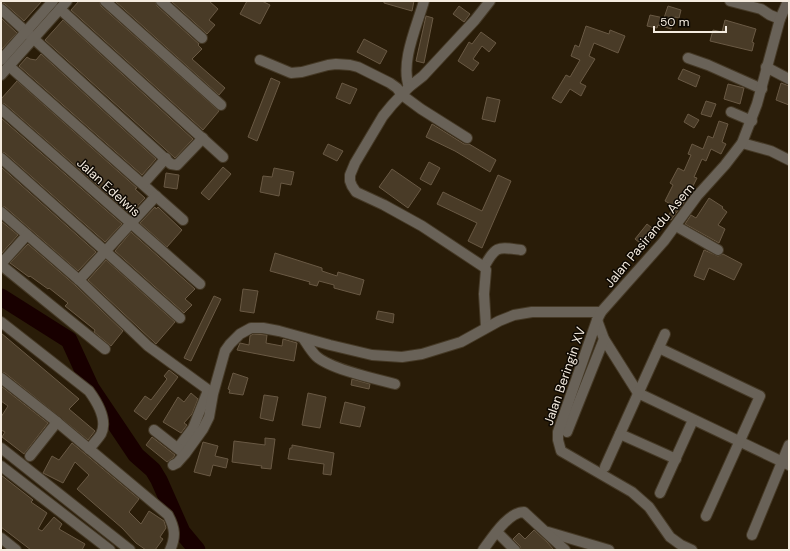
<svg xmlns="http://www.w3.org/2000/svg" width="790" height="551" font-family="'DM Sans',sans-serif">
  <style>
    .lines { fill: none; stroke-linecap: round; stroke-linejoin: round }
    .river { stroke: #180000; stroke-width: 17 }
    .building { fill: #493b27; stroke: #695944 }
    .minor-casing { stroke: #453926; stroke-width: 12 }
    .minor { stroke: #696258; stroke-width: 10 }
    .labels { text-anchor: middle; stroke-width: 3; stroke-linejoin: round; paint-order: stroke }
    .street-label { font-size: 13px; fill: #f4ebdf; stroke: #0d0802 }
  </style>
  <rect width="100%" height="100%" fill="#291c08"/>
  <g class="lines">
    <!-- river -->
    <polyline class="river" points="1,297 69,340 91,388 136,455 153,470 159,480 182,532 197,550"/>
  </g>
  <!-- building -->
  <g class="building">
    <polygon points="1,1 42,1 24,21 5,4 1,3"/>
    <polygon points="79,1 99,1 101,6 219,111 203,130 71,10"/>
    <polygon points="115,1 155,1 157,6 199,44 198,45 202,49 192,59 225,88 219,95"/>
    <polygon points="171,1 209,1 218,9 209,20 215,25 207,34"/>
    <polygon points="247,1 262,1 270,5 260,24 240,14"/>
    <polygon points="384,1 414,1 412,11 384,3"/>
    <polygon points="459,6 470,14 464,22 453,14"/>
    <polygon points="668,6 681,10 679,18 675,17 671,29 658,25 657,28 647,26 650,15 664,18"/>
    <polygon points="426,16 433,18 424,63 416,61"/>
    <polygon points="1,18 17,33 1,50"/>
    <polygon points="63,20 193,139 175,158 45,40"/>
    <polygon points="725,20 756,29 752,42 754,43 752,51 710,41 713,30 722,32"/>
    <polygon points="586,26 609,34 610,30 625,36 618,53 594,43 589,56 595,59 580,83 586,86 581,96 570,89 561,103 552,98 566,75 570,77 580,60 571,56 575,45 579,47"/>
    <polygon points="481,32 496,43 489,52 482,46 473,59 479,63 473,71 458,61 469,42 472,44"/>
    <polygon points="364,39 387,51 380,64 357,52"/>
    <polygon points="41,54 156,159 142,175 19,66 27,57 30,59 36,60"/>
    <polygon points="683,69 700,76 696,87 678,79"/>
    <polygon points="271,78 280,82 257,141 248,137"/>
    <polygon points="17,81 137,188 135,189 145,198 130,214 5,104 1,103 1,99"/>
    <polygon points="342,83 357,89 350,104 336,98"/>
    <polygon points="781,83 789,86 789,105 776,100"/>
    <polygon points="728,84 744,88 740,104 724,99"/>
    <polygon points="487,97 500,100 495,122 482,119"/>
    <polygon points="706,101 716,104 711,117 701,114"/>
    <polygon points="688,114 699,120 694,128 684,122"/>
    <polygon points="1,118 122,224 105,242 5,153 1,152"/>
    <polygon points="719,121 728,124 722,142 726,144 721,154 711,149 706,161 702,159 694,177 697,178 687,198 671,220 667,218 674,206 665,201 673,185 670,183 678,168 684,171 691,155 688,154 692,144 703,149 708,136 713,138"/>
    <polygon points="432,124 464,144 469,144 496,160 490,172 455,151 426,137"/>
    <polygon points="328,144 343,151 337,161 323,154"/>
    <polygon points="429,162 440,168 431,185 420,179"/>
    <polygon points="1,167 96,252 78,271 5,207 1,206"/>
    <polygon points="223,167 231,174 209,200 201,193"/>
    <polygon points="274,168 294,172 291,185 281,183 279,196 260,192 263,176 272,177"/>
    <polygon points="392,169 421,189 408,208 379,187"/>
    <polygon points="166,173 179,175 177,189 164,187"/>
    <polygon points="498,175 511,181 482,248 468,241 477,223 437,204 443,192 482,211"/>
    <polygon points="709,198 723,207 722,208 727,212 718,225 725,229 719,243 685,224 691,215 696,218"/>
    <polygon points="155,207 156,209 158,207 182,230 167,247 140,223"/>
    <polygon points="1,221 18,235 1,254"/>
    <polygon points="647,224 657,232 645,247 635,239"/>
    <polygon points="131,232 195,289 185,299 192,305 184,313 115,251"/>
    <polygon points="28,244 75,285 123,331 111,346 94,332 95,330 65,306 68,303 49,288 48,289 30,276 29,277 10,263"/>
    <polygon points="704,250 718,256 723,254 742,264 734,280 709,268 704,280 694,276"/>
    <polygon points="275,253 322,268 322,271 337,276 338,272 364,280 360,295 334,288 334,285 319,281 317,286 309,284 310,282 270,271"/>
    <polygon points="106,260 175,322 156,344 88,280"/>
    <polygon points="243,289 258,291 254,313 240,311"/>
    <polygon points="214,296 221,299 191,361 184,358"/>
    <polygon points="378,311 394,314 393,323 376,319"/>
    <polygon points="1,333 79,399 69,409 95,431 88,440 5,373 1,372"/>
    <polygon points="253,334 267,335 266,343 282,346 283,339 297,343 294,361 237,350 240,343 249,345 250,336"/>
    <polygon points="169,370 178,377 146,420 134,411 145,396 151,400 167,379 164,376"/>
    <polygon points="233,373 248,378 243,395 229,393 230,390 228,389"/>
    <polygon points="352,379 370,384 369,389 351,385"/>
    <polygon points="1,386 48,423 24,454 2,437 5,432 1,430 1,417 8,406 1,401"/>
    <polygon points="191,393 198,399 192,414 184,423 187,425 181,433 163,422 178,397 184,402"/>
    <polygon points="308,393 326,397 320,428 302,425"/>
    <polygon points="264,395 278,397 273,421 260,418"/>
    <polygon points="345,402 365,407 360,427 340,423"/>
    <polygon points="152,437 175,455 173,458 167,462 146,445"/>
    <polygon points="265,438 275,439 271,469 261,468 262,466 232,462 234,441 265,445"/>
    <polygon points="203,442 218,446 215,456 228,459 226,468 213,465 210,476 194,472"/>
    <polygon points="72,443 139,499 129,512 141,524 149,511 164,521 166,528 160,537 163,539 155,550 146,550 136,543 122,528 77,489 89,475 75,462 63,483 43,473 52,456 59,460"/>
    <polygon points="292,445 334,453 331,475 323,474 324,464 288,459 290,448 292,448"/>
    <polygon points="1,475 33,500 31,502 47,513 38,529 42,531 54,517 62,524 59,529 85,544 82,550 31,550 1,527"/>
    <polygon points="534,530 547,542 554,550 521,550 520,546 513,539 519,533 525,539"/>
  </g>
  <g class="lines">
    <defs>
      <g id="minor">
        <polyline points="105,1 221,105"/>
        <polyline points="161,1 202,38"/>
        <polyline points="730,1 761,9 770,15 780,19"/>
        <polyline points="1,9 171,164 177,165 203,138"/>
        <polyline points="60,9 223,157"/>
        <polyline points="688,58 708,65 762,89"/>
        <polyline points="1,60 53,1"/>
        <polyline points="260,60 291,73 302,72 328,65 336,64 350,65 358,67 390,83 397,88 402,95 421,109 467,138"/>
        <polyline points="9,66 183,220"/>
        <polyline points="766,67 789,79"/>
        <polyline points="1,75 67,1"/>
        <path d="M409 87C400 62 417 26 424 1"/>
        <polyline points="1,109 200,284"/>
        <polyline points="731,112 752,121"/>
        <polyline points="742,143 771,151 789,160"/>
        <polyline points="1,158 180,318"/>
        <polyline points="143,184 166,158"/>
        <polyline points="1,212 79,280 148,346 207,389 207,393 193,428 178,448"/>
        <polyline points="676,226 718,250"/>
        <polyline points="1,264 27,235"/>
        <polyline points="1,265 105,349"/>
        <path d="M484 267C496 245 498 247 521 250"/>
        <polyline points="79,280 156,196"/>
        <polyline points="597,320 604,339 638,393 789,465"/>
        <path d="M1 322 89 391C97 402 108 420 101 434 98 439 93 444 89 449"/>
        <polyline points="486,327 484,294 486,270 484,267 422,226 384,205 356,192 352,186 350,181 350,175 355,163 383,116 392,105 409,87 423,76 475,20 490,1"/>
        <path d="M303 338C307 344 311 351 316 356 330 369 375 379 395 384"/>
        <polyline points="659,348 760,396 706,516"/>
        <path d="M1 378 57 422 168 515C175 528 176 537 170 550"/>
        <polyline points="154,430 182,452"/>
        <polyline points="567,432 604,339"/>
        <polyline points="620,434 676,459"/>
        <polyline points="1,448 130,550"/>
        <polyline points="30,456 57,422"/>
        <polyline points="173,465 177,463 185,454 203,429 209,417 213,394 225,351 230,344 240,334 251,328 263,328 279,331 330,345 372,355 402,357 422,354 461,342 499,321 514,315 532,312 601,312"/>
        <polyline points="1,466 110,550"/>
        <polyline points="605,467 665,334"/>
        <polyline points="660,493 693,420"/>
        <polyline points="497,532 515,550"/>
        <polyline points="548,532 609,550"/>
        <polyline points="752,535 789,445"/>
        <polyline points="1,538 16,550"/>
        <path d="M483 550C492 538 508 512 524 512L565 550"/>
        <polyline points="692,550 681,545 670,537 649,507 632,492 561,451 558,440 558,432 597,320 601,312 664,241 697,196 725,165 742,143 757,104 780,19 788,1"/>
      </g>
    </defs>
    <!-- minor casing -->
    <use href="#minor" class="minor-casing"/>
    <!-- minor -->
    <use href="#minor" class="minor"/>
  </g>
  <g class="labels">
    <!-- street labels -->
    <g class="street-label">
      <text transform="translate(109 187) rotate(42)" y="5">Jalan Edelwis</text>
      <text transform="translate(649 235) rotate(-50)" y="5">Jalan Pasirandu Asem</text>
      <text transform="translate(564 376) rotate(-71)" y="5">Jalan Beringin XV</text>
    </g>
  </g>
  <!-- border -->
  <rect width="790" height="551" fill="none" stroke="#f4ebdf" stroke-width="4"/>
  <!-- scale -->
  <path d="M654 26v6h72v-6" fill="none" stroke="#f4ebdf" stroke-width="2"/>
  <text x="660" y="26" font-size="12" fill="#f4ebdf" stroke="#0d0802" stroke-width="3" paint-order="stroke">50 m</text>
</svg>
